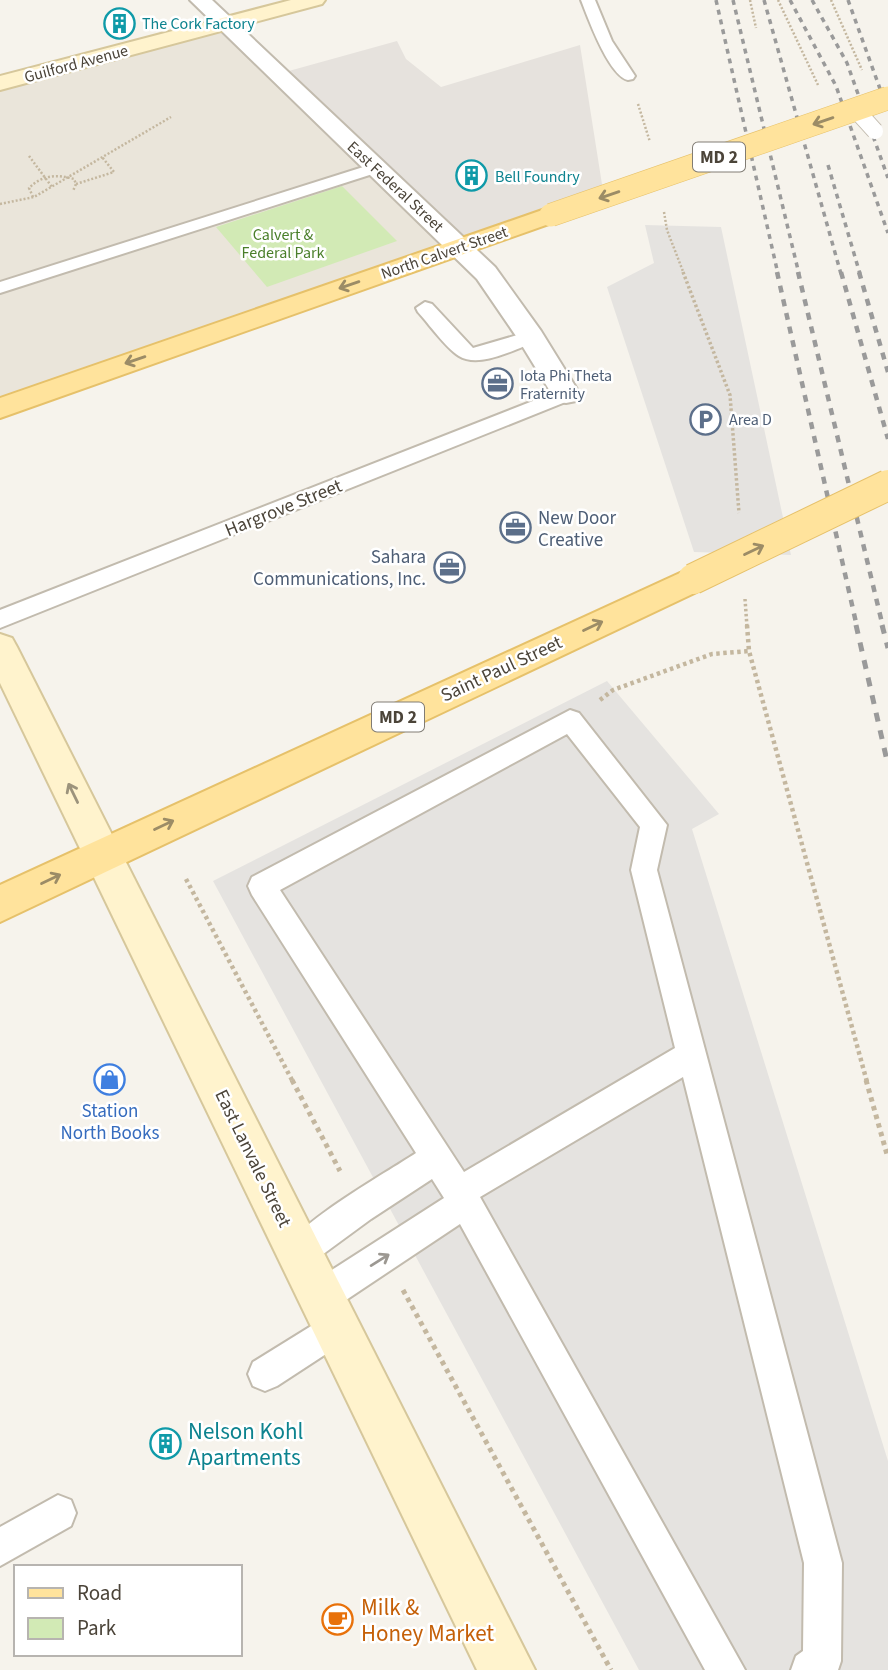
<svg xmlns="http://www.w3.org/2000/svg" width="888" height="1670" font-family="'Source Sans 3',sans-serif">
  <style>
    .residential { fill: #eae5da }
    .industrial { fill: #e6e2dd }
    .green { fill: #d2eab5 }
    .parking { fill: #e5e3e0 }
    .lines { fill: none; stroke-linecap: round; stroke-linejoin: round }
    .lane-casing { stroke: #c2bbae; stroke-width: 4 }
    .street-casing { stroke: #c2bbae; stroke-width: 4 }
    .secondary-casing { stroke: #d6c79b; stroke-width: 4 }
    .primary-casing { stroke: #e6c16a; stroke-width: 4 }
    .path-far3 { stroke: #c4b79f; stroke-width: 2.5; stroke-dasharray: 2 2; stroke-linecap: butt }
    .path-far2 { stroke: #c4b79f; stroke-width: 3.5; stroke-dasharray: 2.5 2.5; stroke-linecap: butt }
    .path-far1 { stroke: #c4b79f; stroke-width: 4.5; stroke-dasharray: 3.5 3.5; stroke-linecap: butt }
    .path { stroke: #c4b79f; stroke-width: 5; stroke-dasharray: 4.5 4.5; stroke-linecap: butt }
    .lane { fill: #fff; fill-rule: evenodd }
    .street { fill: #fff; fill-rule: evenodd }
    .secondary { fill: #fff3cd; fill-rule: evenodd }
    .primary { fill: #ffe39c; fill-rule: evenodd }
    .rail-far2 { stroke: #9a9a9a; stroke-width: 3.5; stroke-dasharray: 5 5; stroke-linecap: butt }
    .rail-far1 { stroke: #9a9a9a; stroke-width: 4.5; stroke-dasharray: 7 7; stroke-linecap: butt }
    .rail { stroke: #9a9a9a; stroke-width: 5; stroke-dasharray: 9 9; stroke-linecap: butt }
    .lane-bridge-casing { stroke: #c2bbae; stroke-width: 18; stroke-linecap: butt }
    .primary-bridge-far1-casing { stroke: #e6c16a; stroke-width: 24; stroke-linecap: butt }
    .primary-bridge-casing { stroke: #e6c16a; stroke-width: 32; stroke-linecap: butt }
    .lane-bridge { stroke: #fff; stroke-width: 16 }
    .primary-bridge-far1 { stroke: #ffe39c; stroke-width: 23 }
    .primary-bridge { stroke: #ffe39c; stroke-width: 30 }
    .oneway { stroke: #9c8c66 }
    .oneway2 { stroke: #9c937c }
    .oneway3 { stroke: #9c9892 }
    .labels { text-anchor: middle; stroke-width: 5; stroke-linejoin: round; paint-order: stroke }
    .far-culture-label { font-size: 16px; fill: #0d838f; stroke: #fff; text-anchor: start }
    .far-street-label { font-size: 16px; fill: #4b4439; stroke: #fff }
    .far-park-label { font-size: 16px; fill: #4a7f2a; stroke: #fff }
    .far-service-label { font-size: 16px; fill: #4e5e75; stroke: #fff; text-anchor: start }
    .shield { fill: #fff; stroke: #817c74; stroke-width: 2 }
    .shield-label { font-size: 18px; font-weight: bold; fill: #4b4439 }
    .street-label { font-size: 19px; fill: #4b4439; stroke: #fff }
    .service-label { font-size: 19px; fill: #4e5e75; stroke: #fff; text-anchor: start }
    .shop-label { font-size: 19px; fill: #366cbe; stroke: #fff }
    .near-culture-label { font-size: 23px; fill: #0d838f; stroke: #fff; text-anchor: start }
    .near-food-label { font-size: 23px; fill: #c56008; stroke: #fff; text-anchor: start }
  </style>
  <rect width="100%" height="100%" fill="#f6f3ec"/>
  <!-- residential -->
  <polygon class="residential" points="226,25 463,247 0,408 0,84"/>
  <!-- industrial -->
  <polygon class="industrial" points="397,41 406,59 441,87 580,45 604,197 463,247 278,74"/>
  <!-- green -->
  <polygon class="green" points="342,186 397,241 267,287 216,227"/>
  <!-- parking -->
  <g class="parking">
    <polygon points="645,225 721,227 791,555 694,552 607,287 654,263"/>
    <polygon points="607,681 719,814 692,829 888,1461 888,1670 639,1670 213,881"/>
  </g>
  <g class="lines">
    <defs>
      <g id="lane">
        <path d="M581 0H595L612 41 635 76 633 79 628 80C609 76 588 18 581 0Z"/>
        <polygon points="376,163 382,165 384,168 382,171 0,293 0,282"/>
        <path d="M425 302 432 304 473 348 531 331 540 337 538 341C517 348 480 369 459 356 446 348 429 324 418 312L416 308Z"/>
        <polygon points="566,388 573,389 576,394 573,399 0,628 0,610"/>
        <path d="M570 710 579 713 667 825 657 870 842 1563 841 1661 838 1670H791L796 1656 803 1651 804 1563 683 1077 480 1197 745 1670H705L460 1224 334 1308 322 1313 310 1308 305 1296 310 1284 444 1198 432 1179 371 1219 311 1263 300 1268 289 1263 284 1252C296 1223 386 1173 416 1153L252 895 248 886 252 877ZM567 734 640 827 631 870 675 1048 464 1172 280 890Z"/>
        <polygon points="337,1310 349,1315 354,1327 349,1339 277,1386 265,1391 253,1386 248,1374 253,1362"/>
        <polygon points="58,1495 71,1500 76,1513 71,1526 0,1566 0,1527"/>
      </g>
      <polygon id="street" points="190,0 212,0 495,267 541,331 580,394 576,401 566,403 556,401 518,339 477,279"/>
      <g id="secondary">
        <polygon points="291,0 325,0 322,4 0,90 0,76"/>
        <polygon points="0,634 12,638 17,647 535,1670 477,1670 0,683"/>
      </g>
      <g id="primary">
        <polygon points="551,207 560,210 564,215 560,220 0,418 0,398"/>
        <polygon points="693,567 705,570 709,579 705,588 0,922 0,885"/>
      </g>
    </defs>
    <!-- lane casing -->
    <use href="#lane" class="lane-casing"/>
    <!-- street casing -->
    <use href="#street" class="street-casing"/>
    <!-- secondary casing -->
    <use href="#secondary" class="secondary-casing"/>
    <!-- primary casing -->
    <use href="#primary" class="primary-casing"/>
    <!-- path-far3 -->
    <g class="path-far3">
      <polyline points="750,0 756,28"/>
      <polyline points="778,0 818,85"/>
      <polyline points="831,0 862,70"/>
      <polyline points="638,104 650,142"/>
      <polyline points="29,156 52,187"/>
      <polyline points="76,184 114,172 102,157"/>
      <path d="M33 197 29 188C42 175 57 174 74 179L76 184 73 191"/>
      <polyline points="0,204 34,197 171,117"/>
      <polyline points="664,212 667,230 684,274"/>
    </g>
    <!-- path-far2 -->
    <g class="path-far2">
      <polyline points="683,272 730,395 739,513"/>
      <polyline points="745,599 747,627"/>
    </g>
    <!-- path-far1 -->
    <g class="path-far1">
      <polyline points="747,625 749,651 867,1082"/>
      <polyline points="600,700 613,690 712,654 749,651"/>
      <polyline points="186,879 293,1082"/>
    </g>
    <!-- path -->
    <g class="path">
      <polyline points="292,1080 340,1171"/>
      <polyline points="866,1080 888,1158"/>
      <polyline points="403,1290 611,1670"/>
    </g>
    <!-- lane -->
    <use href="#lane" class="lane"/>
    <!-- street -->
    <use href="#street" class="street"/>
    <!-- secondary -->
    <use href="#secondary" class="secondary"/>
    <!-- primary -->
    <use href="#primary" class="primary"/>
    <!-- rail-far2 -->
    <g class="rail-far2">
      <polyline points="716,0 778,274"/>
      <polyline points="733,0 799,274"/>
      <polyline points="764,0 841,274"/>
      <polyline points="790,0 836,86 888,233"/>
      <polyline points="812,0 847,63 888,178"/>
      <polyline points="848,0 888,111"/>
      <polyline points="828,165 860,274"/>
    </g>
    <!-- rail-far1 -->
    <g class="rail-far1">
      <polyline points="777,272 857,627"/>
      <polyline points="798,272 883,627"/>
      <polyline points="841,272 888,439"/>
      <polyline points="859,272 888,372"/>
    </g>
    <!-- rail -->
    <g class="rail">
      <polyline points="856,625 888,765"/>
      <polyline points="882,625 888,648"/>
    </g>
    <defs>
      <polyline id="lane-bridge" points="855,109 875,131"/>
      <polyline id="primary-bridge-far1" points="551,215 888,98"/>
      <polyline id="primary-bridge" points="693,579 888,485"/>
    </defs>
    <!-- lane-bridge casing -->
    <use href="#lane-bridge" class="lane-bridge-casing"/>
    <!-- primary-bridge-far1 casing -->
    <use href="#primary-bridge-far1" class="primary-bridge-far1-casing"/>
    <!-- primary-bridge casing -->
    <use href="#primary-bridge" class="primary-bridge-casing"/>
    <!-- lane-bridge -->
    <use href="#lane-bridge" class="lane-bridge"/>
    <!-- primary-bridge-far1 -->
    <use href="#primary-bridge-far1" class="primary-bridge-far1"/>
    <!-- primary-bridge -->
    <use href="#primary-bridge" class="primary-bridge"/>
  </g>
  <!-- one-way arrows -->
  <defs><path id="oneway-shaft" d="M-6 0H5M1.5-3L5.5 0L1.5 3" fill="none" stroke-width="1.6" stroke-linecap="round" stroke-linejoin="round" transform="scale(1.75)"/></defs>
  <g class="oneway">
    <use href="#oneway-shaft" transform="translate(823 121) rotate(161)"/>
    <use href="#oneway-shaft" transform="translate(609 195) rotate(161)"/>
    <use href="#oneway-shaft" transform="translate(349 285) rotate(161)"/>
    <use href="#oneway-shaft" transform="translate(135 360) rotate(161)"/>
    <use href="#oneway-shaft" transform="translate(754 550) rotate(-26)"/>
    <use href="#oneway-shaft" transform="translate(593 626) rotate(-25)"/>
    <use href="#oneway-shaft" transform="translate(164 825) rotate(-25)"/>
    <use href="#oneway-shaft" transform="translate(51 879) rotate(-26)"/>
  </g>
  <use class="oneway2" href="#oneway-shaft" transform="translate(73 793) rotate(-116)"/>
  <use class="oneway3" href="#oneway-shaft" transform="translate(380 1260) rotate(-32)"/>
  <!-- icons -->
  <defs>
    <symbol id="building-ring" viewBox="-11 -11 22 22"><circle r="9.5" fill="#fff" stroke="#0f9aa8" stroke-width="1.5"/><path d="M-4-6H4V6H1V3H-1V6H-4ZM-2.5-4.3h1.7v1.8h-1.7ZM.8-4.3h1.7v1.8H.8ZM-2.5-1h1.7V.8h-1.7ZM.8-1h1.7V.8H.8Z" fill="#0f9aa8"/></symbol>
    <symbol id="office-ring" viewBox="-11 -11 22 22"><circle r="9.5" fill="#fff" stroke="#5c6f8a" stroke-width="1.5"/><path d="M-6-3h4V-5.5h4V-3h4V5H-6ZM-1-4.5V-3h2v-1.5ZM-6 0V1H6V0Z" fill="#5c6f8a"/></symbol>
    <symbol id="parking-ring" viewBox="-11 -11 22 22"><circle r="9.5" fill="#fff" stroke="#5c6f8a" stroke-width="1.5"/><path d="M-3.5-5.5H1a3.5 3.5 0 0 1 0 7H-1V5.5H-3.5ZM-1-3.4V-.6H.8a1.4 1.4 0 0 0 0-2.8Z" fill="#5c6f8a"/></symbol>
    <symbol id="shop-ring" viewBox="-11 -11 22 22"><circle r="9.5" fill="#fff" stroke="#3f7fe0" stroke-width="1.5"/><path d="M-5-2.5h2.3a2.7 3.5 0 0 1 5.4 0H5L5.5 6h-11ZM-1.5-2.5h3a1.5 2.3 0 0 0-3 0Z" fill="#3f7fe0"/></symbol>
    <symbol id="cafe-ring" viewBox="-11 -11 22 22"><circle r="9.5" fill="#fff" stroke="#e8710a" stroke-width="1.5"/><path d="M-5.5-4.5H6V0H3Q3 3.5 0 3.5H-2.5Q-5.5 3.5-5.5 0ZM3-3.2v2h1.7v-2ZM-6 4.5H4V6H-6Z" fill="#e8710a"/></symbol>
  </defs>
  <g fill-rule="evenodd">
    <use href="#building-ring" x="102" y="6" width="35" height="35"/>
    <use href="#building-ring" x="454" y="158" width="35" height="35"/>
    <use href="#office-ring" x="480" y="366" width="35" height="35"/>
    <use href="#parking-ring" x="688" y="402" width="35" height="35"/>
    <use href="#office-ring" x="498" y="510" width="35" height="35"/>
    <use href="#office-ring" x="432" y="550" width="35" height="35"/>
    <use href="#shop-ring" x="92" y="1062" width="35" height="35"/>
    <use href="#building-ring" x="148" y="1426" width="35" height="35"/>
    <use href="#cafe-ring" x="320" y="1602" width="35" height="35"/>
  </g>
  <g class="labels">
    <!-- far-culture labels -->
    <g class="far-culture-label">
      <text x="142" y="29">The Cork Factory</text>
      <text x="495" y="182">Bell Foundry</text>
    </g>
    <!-- far-street labels -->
    <g class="far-street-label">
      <text transform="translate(76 63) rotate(-15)" y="6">Guilford Avenue</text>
      <text transform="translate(396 186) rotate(43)" y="6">East Federal Street</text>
      <text transform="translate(444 252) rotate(-19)" y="6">North Calvert Street</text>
    </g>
    <!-- far-park labels -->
    <g class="far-park-label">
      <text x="283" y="240">Calvert &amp;<tspan x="283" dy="18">Federal Park</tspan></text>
    </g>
    <!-- far-service labels -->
    <g class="far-service-label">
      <text x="520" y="381">Iota Phi Theta<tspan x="520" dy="18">Fraternity</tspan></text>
      <text x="729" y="425">Area D</text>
    </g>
    <!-- shield labels -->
    <g class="shield">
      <rect x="693" y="142.5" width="52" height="29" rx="5"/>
      <rect x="372" y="702.5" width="52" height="29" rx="5"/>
    </g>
    <g class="shield-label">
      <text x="719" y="163">MD 2</text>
      <text x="398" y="723">MD 2</text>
    </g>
    <!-- street labels -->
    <g class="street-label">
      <text transform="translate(283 507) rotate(-22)" y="7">Hargrove Street</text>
      <text transform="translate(501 668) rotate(-25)" y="7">Saint Paul Street</text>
      <text transform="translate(254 1158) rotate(64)" y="7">East Lanvale Street</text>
    </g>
    <!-- service labels -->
    <g class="service-label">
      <text x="538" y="524">New Door<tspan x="538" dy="22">Creative</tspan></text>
      <text x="426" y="563" text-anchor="end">Sahara<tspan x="426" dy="22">Communications, Inc.</tspan></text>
    </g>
    <!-- shop labels -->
    <g class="shop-label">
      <text x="110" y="1117">Station<tspan x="110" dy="22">North Books</tspan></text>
    </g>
    <!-- near-culture labels -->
    <g class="near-culture-label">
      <text x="188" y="1439">Nelson Kohl<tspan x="188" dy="26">Apartments</tspan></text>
    </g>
    <!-- near-food labels -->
    <g class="near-food-label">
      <text x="361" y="1615">Milk &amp;<tspan x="361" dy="26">Honey Market</tspan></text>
    </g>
  </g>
  <!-- legend -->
  <rect x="14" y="1565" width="228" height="91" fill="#ffffff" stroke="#b7b4b0" stroke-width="2"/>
  <rect x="28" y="1588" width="35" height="10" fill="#ffe39c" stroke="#b7b4b0" stroke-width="2"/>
  <text x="77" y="1600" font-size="21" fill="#4b4439">Road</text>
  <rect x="28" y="1618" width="35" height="21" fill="#d2eab5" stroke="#b7b4b0" stroke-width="2"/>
  <text x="77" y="1635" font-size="21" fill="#4b4439">Park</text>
</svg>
